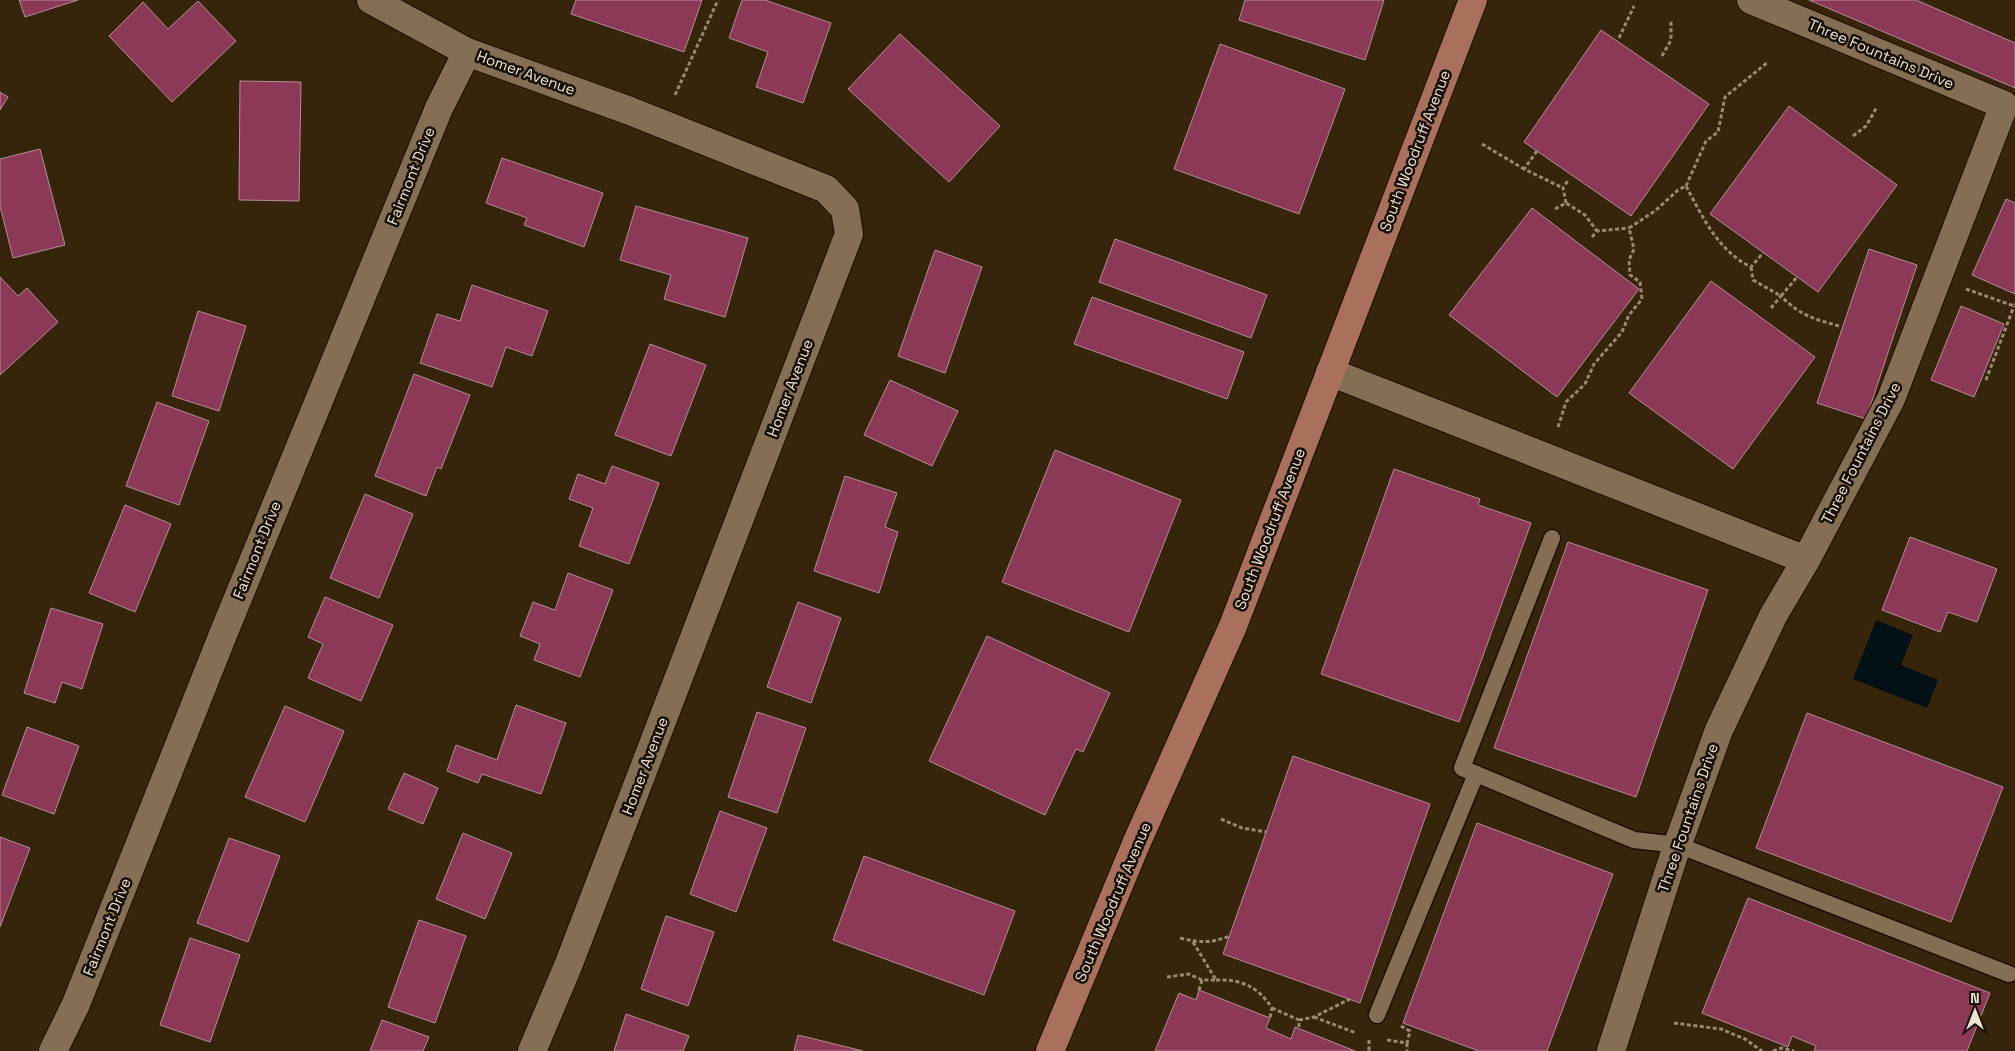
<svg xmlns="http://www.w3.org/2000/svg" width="2015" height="1051" font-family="'Space Grotesk',sans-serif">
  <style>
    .water { fill: #031015 }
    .building { fill: #8b3957; stroke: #b38e99 }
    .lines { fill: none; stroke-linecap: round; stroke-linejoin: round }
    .lane-casing { stroke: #1e0d00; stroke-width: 19 }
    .street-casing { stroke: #1e0d00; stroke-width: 30 }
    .primary-casing { stroke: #1e0d00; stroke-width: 30 }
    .path { stroke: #988a75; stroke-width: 3; stroke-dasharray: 4 2.5; stroke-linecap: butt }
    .lane { stroke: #846e54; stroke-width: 16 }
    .street { stroke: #846e54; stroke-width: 28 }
    .primary { stroke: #a9715c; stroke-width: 28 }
    .labels { text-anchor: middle; stroke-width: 5; stroke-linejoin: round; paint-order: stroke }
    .street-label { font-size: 15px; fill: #ede1d2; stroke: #181006 }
  </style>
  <rect width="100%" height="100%" fill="#37250b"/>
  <!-- water -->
  <polygon class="water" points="1876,620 1913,635 1901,665 1938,680 1927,708 1853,679"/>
  <!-- building -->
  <g class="building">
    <polygon points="19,0 78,0 25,17"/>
    <polygon points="576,0 702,0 684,52 571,14"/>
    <polygon points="742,0 765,0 831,23 803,103 756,87 768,52 729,38"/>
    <polygon points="1245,0 1384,0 1365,60 1239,20"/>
    <polygon points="1809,0 1916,0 2015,43 2015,88"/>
    <polygon points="198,1 236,41 172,102 109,36 143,2 168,29"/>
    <polygon points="1601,30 1709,104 1631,216 1524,142"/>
    <polygon points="900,34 1000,126 949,182 848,89"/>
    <polygon points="1220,44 1345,89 1299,214 1174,169"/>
    <polygon points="240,81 301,82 299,201 239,200"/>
    <polygon points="0,92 8,97 0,110"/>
    <polygon points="1789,106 1897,185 1818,292 1710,214"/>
    <polygon points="40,149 65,245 13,258 0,206 0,159"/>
    <polygon points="502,158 603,193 584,247 524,225 527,218 486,203"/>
    <polygon points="2006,199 2015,203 2015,294 1972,275"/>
    <polygon points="636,206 748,238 725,317 664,299 671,275 620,260"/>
    <polygon points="1532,208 1639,289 1557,397 1449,315"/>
    <polygon points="1115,239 1267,295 1251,338 1099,282"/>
    <polygon points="1869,249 1917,265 1866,419 1817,403"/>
    <polygon points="935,250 982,267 945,373 898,356"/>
    <polygon points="0,277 18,296 27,288 58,322 0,375"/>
    <polygon points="1711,281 1815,357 1733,469 1629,393"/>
    <polygon points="472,285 548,311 532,356 506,347 492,387 420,363 437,314 460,321"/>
    <polygon points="1092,297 1244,352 1227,399 1074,344"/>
    <polygon points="1961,306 2004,324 1974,397 1931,380"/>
    <polygon points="198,311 246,326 219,411 172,396"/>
    <polygon points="650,344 706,365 671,456 615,435"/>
    <polygon points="414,374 470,395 441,469 437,467 426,496 375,476"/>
    <polygon points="890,380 958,411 932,466 864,435"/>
    <polygon points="157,402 209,421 179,505 126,486"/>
    <polygon points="1055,450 1181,500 1129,632 1002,582"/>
    <polygon points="612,466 659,483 629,564 579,546 593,508 569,499 578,474 605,484"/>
    <polygon points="1394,469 1480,499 1478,505 1531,523 1459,722 1321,674"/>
    <polygon points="845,476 897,493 885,527 898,532 879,593 814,571"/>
    <polygon points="365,494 413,514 379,598 330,578"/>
    <polygon points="125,505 171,524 135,612 89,593"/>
    <polygon points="1910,537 1997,569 1977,622 1948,612 1940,632 1882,610"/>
    <polygon points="1568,542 1708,590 1636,797 1494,748"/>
    <polygon points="568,573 613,590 580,677 534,660 540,644 520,636 533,602 555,610"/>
    <polygon points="325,597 393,625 361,701 308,678 323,644 308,637"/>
    <polygon points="798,602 841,618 811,703 767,687"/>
    <polygon points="51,608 103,624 82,689 62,682 55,703 24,693"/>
    <polygon points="987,636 1110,693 1083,752 1076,749 1045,815 929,761"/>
    <polygon points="516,705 566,723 541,794 482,774 478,783 447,771 456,745 497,760"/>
    <polygon points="285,706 344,731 305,822 245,797"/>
    <polygon points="757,712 806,728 777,813 728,797"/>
    <polygon points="1807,713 2003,787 1951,922 1756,848"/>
    <polygon points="27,727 79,746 54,814 2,795"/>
    <polygon points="1293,756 1430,804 1360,1003 1223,954"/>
    <polygon points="404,773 438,788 423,824 388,809"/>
    <polygon points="720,811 767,828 736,912 690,894"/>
    <polygon points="1477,823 1613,874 1547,1051 1479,1051 1403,1023"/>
    <polygon points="463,833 512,853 485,919 436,899"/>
    <polygon points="0,837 30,848 0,927"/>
    <polygon points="229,838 280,856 248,942 197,923"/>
    <polygon points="864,856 1015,911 984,995 833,940"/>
    <polygon points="1748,898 1990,993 1967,1051 1814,1051 1816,1046 1792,1036 1788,1047 1702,1013"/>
    <polygon points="666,916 714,932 688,1006 641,989"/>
    <polygon points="419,920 466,936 435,1023 388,1007"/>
    <polygon points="190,938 240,955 210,1042 160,1025"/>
    <polygon points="1199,990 1270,1018 1266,1028 1291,1039 1295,1027 1355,1051 1155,1051 1179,993 1196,1000"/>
    <polygon points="626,1014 689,1036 683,1051 614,1051"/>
    <polygon points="382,1020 429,1037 423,1051 370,1051"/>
    <polygon points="798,1035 863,1051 794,1051"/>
  </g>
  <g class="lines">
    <defs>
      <g id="lane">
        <polyline points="1552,538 1462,768 1634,840 1678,845 2009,974"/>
        <polyline points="1377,1015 1476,774"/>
      </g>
      <g id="street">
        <polyline points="371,0 467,52 630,111 826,189 845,209 849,234 568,966 532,1051"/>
        <polyline points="1330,372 1806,560"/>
        <polyline points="53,1051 76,1004 224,632 439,108 467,52"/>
        <polyline points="1611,1051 1675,852 1719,730 1773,616 1806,560 1891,399 2004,105 1751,0"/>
      </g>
      <polyline id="primary" points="1050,1051 1136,844 1233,626 1473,0"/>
    </defs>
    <!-- lane casing -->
    <use href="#lane" class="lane-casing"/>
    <!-- street casing -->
    <use href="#street" class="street-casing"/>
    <!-- primary casing -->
    <use href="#primary" class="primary-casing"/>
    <!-- path -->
    <g class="path">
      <polyline points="1619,38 1634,6"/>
      <polyline points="1662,56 1671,40 1671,21"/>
      <polyline points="675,95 718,0"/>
      <polyline points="1853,136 1866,126 1877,107"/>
      <polyline points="1482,144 1524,169"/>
      <polyline points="1537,151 1524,169 1563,188"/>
      <polyline points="1686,186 1706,141 1718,132 1725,97 1768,62"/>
      <polyline points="1566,203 1563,188 1569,179"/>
      <polyline points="1555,209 1566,203 1585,215 1597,231"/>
      <polyline points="1592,237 1597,231 1629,228"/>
      <polyline points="1751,267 1753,280 1781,296 1797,277"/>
      <polyline points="1966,289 2014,306 2015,304"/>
      <path d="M1771 308 1781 296C1799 315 1814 319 1839 326"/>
      <polyline points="1986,380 2014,306"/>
      <path d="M1558 427 1566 402 1585 384 1594 364 1622 332 1629 315 1642 299 1640 282 1630 275 1629 260 1634 249 1629 228 1655 211 1678 190 1686 186C1702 216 1718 251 1751 267L1763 253"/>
      <polyline points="1221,819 1242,828 1266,832"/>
      <path d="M1180 938C1200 943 1211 943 1230 936"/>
      <polyline points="1193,942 1216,980 1202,980 1199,990"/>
      <polyline points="1167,977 1189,974 1202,980"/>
      <path d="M1216 980C1242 979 1258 987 1272 1008L1270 1018"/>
      <polyline points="1272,1008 1299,1020 1299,1029"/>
      <polyline points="1314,1017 1356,1033"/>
      <polyline points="1299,1020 1314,1017 1350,999"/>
      <polyline points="1674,1023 1721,1029 1745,1039 1762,1051"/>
      <polyline points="1369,1040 1369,1051"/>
      <polyline points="1387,1040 1407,1043 1410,1031 1401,1026"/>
      <polyline points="1407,1043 1407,1051"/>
      <polyline points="1773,1051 1782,1048 1794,1051"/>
    </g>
    <!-- lane -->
    <use href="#lane" class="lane"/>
    <!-- street -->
    <use href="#street" class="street"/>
    <!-- primary -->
    <use href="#primary" class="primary"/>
  </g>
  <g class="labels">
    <!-- street labels -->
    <g class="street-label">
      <text transform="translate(1881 54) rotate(23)" y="5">Three Fountains Drive</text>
      <text transform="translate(526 73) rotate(20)" y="5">Homer Avenue</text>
      <text transform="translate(1415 151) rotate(-69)" y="5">South Woodruff Avenue</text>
      <text transform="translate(411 176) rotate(-68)" y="5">Fairmont Drive</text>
      <text transform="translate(790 388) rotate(-69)" y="5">Homer Avenue</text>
      <text transform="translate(1861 453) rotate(-63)" y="5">Three Fountains Drive</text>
      <text transform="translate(1270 529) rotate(-69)" y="5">South Woodruff Avenue</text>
      <text transform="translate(257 550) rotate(-68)" y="5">Fairmont Drive</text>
      <text transform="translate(645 766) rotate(-69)" y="5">Homer Avenue</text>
      <text transform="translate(1688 818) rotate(-71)" y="5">Three Fountains Drive</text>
      <text transform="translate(1113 902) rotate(-67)" y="5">South Woodruff Avenue</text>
      <text transform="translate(107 927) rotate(-68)" y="5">Fairmont Drive</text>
    </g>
  </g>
  <!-- north arrow -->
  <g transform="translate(1975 1011)" stroke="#181006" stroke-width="4" paint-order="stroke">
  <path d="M0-4L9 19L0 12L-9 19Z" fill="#ede1d2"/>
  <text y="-8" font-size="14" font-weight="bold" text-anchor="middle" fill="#ede1d2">N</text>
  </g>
</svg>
